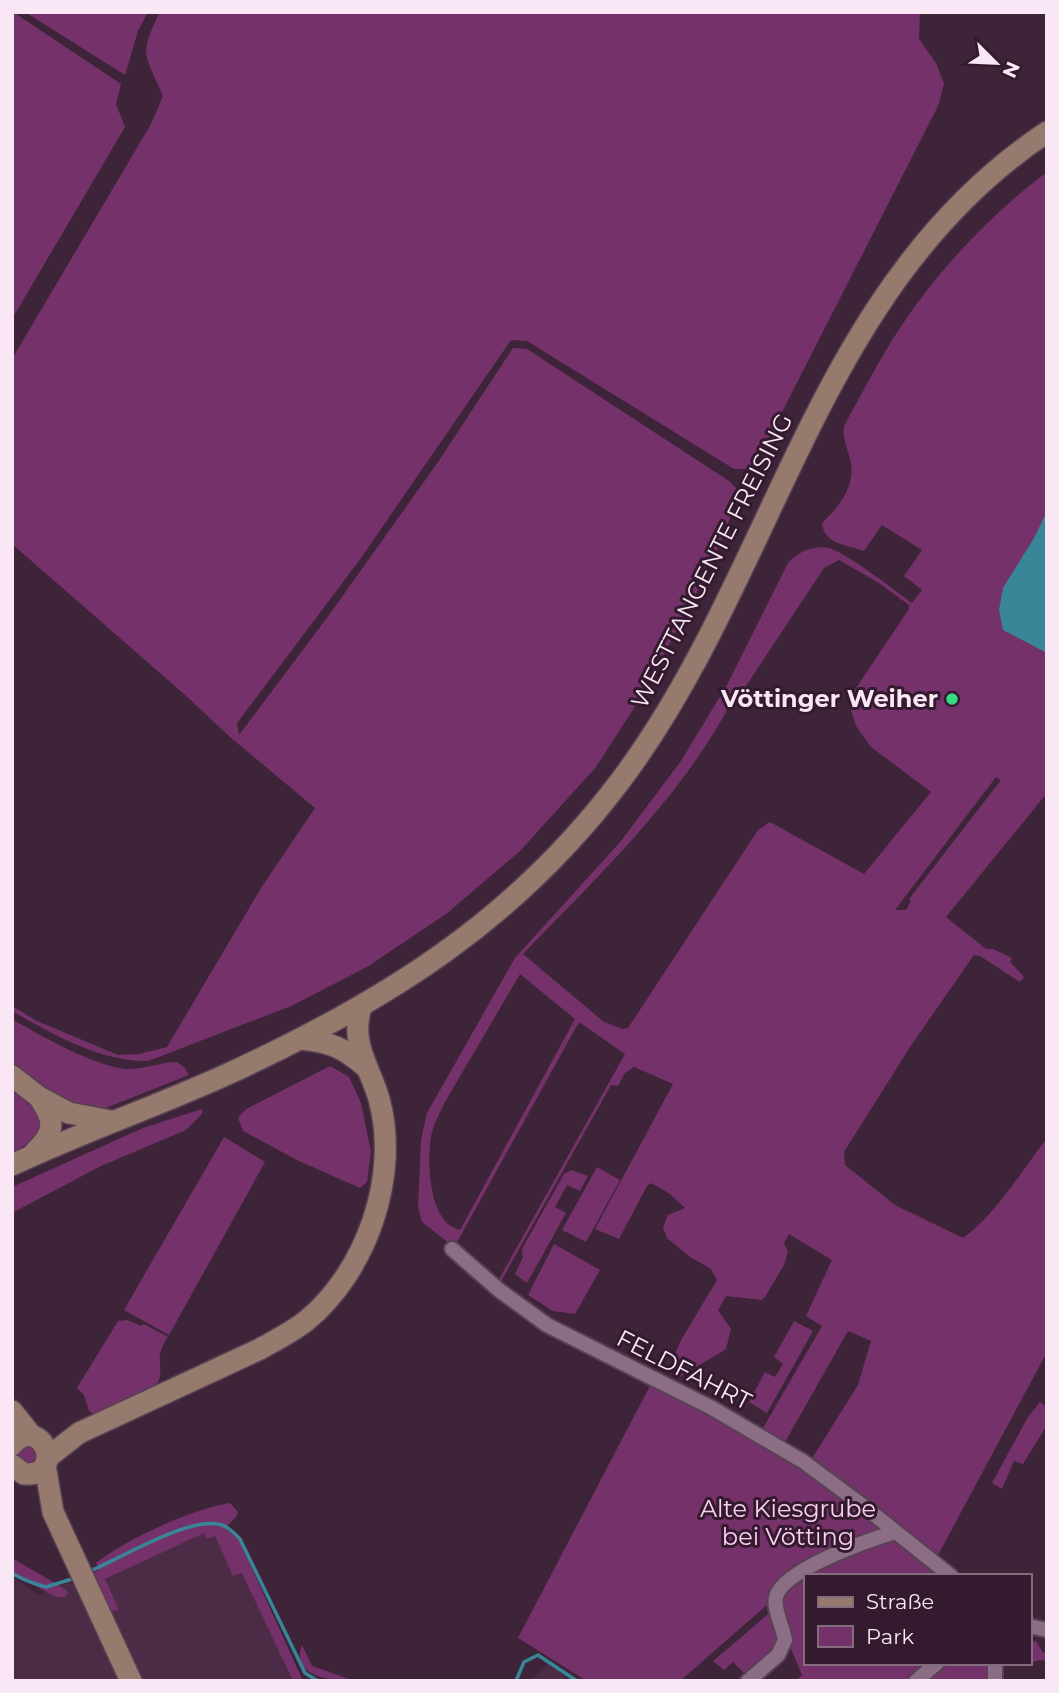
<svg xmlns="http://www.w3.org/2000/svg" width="1059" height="1693" font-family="Montserrat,sans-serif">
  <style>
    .built { fill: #4b2b45 }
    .green { fill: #75326a; fill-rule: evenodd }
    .water { fill: #388697 }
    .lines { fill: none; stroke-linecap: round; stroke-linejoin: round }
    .stream { stroke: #388697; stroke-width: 3.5 }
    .street-casing { stroke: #574153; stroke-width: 18 }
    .secondary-casing { stroke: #574153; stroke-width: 24 }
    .street { stroke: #8b6d85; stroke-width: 14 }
    .secondary { stroke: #977a6e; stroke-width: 21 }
    .poi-dot { fill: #36d880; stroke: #331a2e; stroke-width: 2.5 }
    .labels { text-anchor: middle; stroke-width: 6; stroke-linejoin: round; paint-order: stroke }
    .street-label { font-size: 24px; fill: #f9e7f5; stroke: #331a2e }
    .poi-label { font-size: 24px; font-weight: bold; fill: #f9e7f5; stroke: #331a2e; text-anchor: end }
    .park-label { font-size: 24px; fill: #facff0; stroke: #331a2e }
  </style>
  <rect width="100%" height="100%" fill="#3e2439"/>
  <!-- built -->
  <g class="built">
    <polygon points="201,1525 239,1540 303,1681 12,1681 12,1576 39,1595"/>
    <polygon points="551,1661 568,1681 530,1681"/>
  </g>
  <!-- green -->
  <g class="green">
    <polygon points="13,12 121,84 116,104 125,127 12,319"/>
    <polygon points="25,12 148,12 138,31 125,75"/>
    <path d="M160 12H920L919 39 936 63 944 84 938 106 753 469H734L527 341 511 340 361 558 237 723 239 735 329 615 436 465 513 348 527 349 729 481 738 490V498L712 563 643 694 596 767 520 851 446 914 367 967 291 1006 148 1061C101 1062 52 1034 12 1011V1006L37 1021 118 1055 139 1054 167 1047 261 888 315 808 230 737 184 694 12 544V359L151 124 163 96C145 53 138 56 160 12Z"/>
    <path d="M1047 172V793L946 917 986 949H993L1012 958 1010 962 1024 977 1020 982 980 956 974 955 910 1047 844 1152 845 1165 895 1205 963 1238C993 1218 1024 1168 1047 1138V1352L937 1557 811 1460 858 1385 871 1341 848 1331 785 1442 763 1428 822 1326 806 1316 832 1260 789 1234 784 1243 788 1252 784 1265 765 1297 762 1300 726 1296 718 1310 731 1329 726 1349 678 1378 671 1364 680 1342 717 1280 711 1269 690 1257 667 1238 663 1227 668 1215 685 1208 670 1194 651 1183 647 1186 619 1239 595 1229 673 1084 634 1067 625 1073 618 1086 611 1085 500 1283 422 1222 418 1207 421 1140 427 1113 515 958 621 841 681 761 727 685 788 563C798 552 813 545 828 548 845 551 895 591 912 603L922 590 904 576 922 550 882 525 864 551C848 545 824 545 822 523 838 508 855 487 851 464 849 450 842 441 844 426 862 394 879 359 900 328 938 270 991 214 1047 172ZM839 560 879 583 909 605V609L848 700 856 726 871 747 931 792 864 874 770 822 758 830 628 1028 622 1029 604 1022 523 954C599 875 681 798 732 701H736L824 568ZM996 777 1001 780 909 899 911 901 906 910H895ZM520 974 575 1019 460 1230C455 1228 449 1226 446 1222 429 1205 427 1159 431 1137 433 1124 440 1113 445 1102ZM579 1022 625 1054 499 1279 456 1244Z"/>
    <path d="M12 1019C39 1035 98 1068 128 1069 145 1069 161 1062 177 1062L185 1068 189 1075 103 1109C67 1115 40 1084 12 1064Z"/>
    <polygon points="330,1066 349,1077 361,1103 371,1152 367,1182 360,1188 299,1161 243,1131 238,1118 246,1109"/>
    <polygon points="12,1085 36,1105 42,1127 32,1141 12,1153"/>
    <polygon points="202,1109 202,1114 186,1130 101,1166 12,1213 12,1187 143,1128"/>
    <polygon points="224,1137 265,1162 169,1335 124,1310"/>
    <polygon points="597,1167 620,1180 586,1242 562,1230"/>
    <polygon points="571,1170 588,1176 580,1191 567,1185 555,1207 566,1213 527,1283 515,1274 523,1257 522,1249 564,1174"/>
    <polygon points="554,1244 600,1270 575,1314 553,1311 528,1295"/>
    <path d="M127 1320 141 1326 144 1324 168 1337C153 1359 164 1363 159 1380 154 1393 109 1410 95 1415L89 1411 84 1395 77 1388 118 1321Z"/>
    <polygon points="794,1321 813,1331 767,1413 749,1402 765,1372 775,1377 783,1364 774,1357"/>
    <polygon points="652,1382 811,1471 945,1576 805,1576 805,1663 991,1663 990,1673 980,1674 990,1674 991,1681 796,1681 802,1675 786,1637 748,1677 733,1662 724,1670 713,1661 773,1610 769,1603 680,1681 587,1681 518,1638"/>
    <polygon points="1040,1402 1047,1407 1047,1425 1023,1464 1014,1461 1002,1489 992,1483 1028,1417"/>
    <polygon points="28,1445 35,1448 38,1459 29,1465 19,1460 19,1452"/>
    <path d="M230 1503 238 1512 236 1517 225 1528 239 1540 303 1681H293L242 1573 233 1576 215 1536 207 1539 204 1533 105 1579 119 1610 109 1611 93 1573 99 1570 96 1563C129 1538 189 1510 230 1503Z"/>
    <polygon points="12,1558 65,1589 68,1593 65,1597 55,1597 12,1572"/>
    <polygon points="1036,1641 1043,1653 1047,1650 1047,1661 1039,1660 1030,1663 1029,1642"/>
    <path d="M302 1645 312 1666 355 1681C334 1681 290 1678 302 1645Z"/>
  </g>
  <!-- water -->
  <polygon class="water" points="1047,511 1047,653 1003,630 999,610 1003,588 1034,538"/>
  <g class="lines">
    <!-- stream -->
    <g class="stream">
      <path d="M88 1572C120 1559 190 1515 222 1525 229 1527 235 1534 240 1539L305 1673 318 1681"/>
      <path d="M12 1573C19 1578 37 1585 46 1587L75 1578"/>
      <polyline points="516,1681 524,1662 538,1655 577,1681"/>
    </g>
    <defs>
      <g id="street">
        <polyline points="452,1249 499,1290 547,1325 712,1408 804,1462 866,1508 951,1576"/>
        <polyline points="1029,1626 1047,1630"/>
        <path d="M748 1681 778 1655 785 1640C783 1626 773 1610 776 1597 782 1570 869 1540 895 1532"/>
        <polyline points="916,1681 937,1663"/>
        <polyline points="995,1681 995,1663"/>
      </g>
      <g id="secondary">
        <path d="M301 1039C331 1042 344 1048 367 1068"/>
        <polyline points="12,1076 39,1097 69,1113 111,1121"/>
        <path d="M35 1152C56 1131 55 1121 39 1097"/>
        <path d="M12 1165C84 1131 158 1106 230 1073 386 1001 516 920 621 780 779 569 814 287 1047 132"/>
        <polyline points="12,1411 32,1436"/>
        <path d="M12 1445C41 1412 68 1477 24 1474L12 1465"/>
        <path d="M47 1458 79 1433 260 1349C276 1340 292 1332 306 1321 367 1271 400 1175 379 1099 369 1065 350 1044 361 1007"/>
        <polyline points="45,1465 53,1512 131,1681"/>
      </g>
    </defs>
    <!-- street casing -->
    <use href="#street" class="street-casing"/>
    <!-- secondary casing -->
    <use href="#secondary" class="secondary-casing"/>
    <!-- street -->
    <use href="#street" class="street"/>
    <!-- secondary -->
    <use href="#secondary" class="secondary"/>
  </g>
  <!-- markers -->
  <circle class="poi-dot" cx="952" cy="699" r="7"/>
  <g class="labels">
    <!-- street labels -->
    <g class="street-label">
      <text transform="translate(712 561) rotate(-63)" y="8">WESTTANGENTE FREISING</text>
      <text transform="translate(684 1370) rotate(27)" y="8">FELDFAHRT</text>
    </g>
    <!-- poi labels -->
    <g class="poi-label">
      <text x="938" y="707">Vöttinger Weiher</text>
    </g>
    <!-- park labels -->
    <g class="park-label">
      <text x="788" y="1517">Alte Kiesgrube<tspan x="788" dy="28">bei Vötting</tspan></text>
    </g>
  </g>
  <!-- border -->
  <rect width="1059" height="1693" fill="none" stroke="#f9e7f5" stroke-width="28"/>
  <!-- legend -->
  <rect x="804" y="1574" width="228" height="91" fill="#331a2e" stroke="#826c7e" stroke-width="2"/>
  <rect x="818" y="1597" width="35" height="10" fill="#977a6e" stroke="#826c7e" stroke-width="2"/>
  <text x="866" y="1609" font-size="21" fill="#f9e7f5">Straße</text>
  <rect x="818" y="1626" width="35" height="21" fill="#75326a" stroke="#826c7e" stroke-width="2"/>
  <text x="866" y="1644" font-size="21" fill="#f9e7f5">Park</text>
  <!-- north arrow -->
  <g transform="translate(996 63) rotate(114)" stroke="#331a2e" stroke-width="5" paint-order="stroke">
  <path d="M0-5L12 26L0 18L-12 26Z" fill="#f9e7f5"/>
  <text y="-10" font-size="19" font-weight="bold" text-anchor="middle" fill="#f9e7f5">N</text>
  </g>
</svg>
